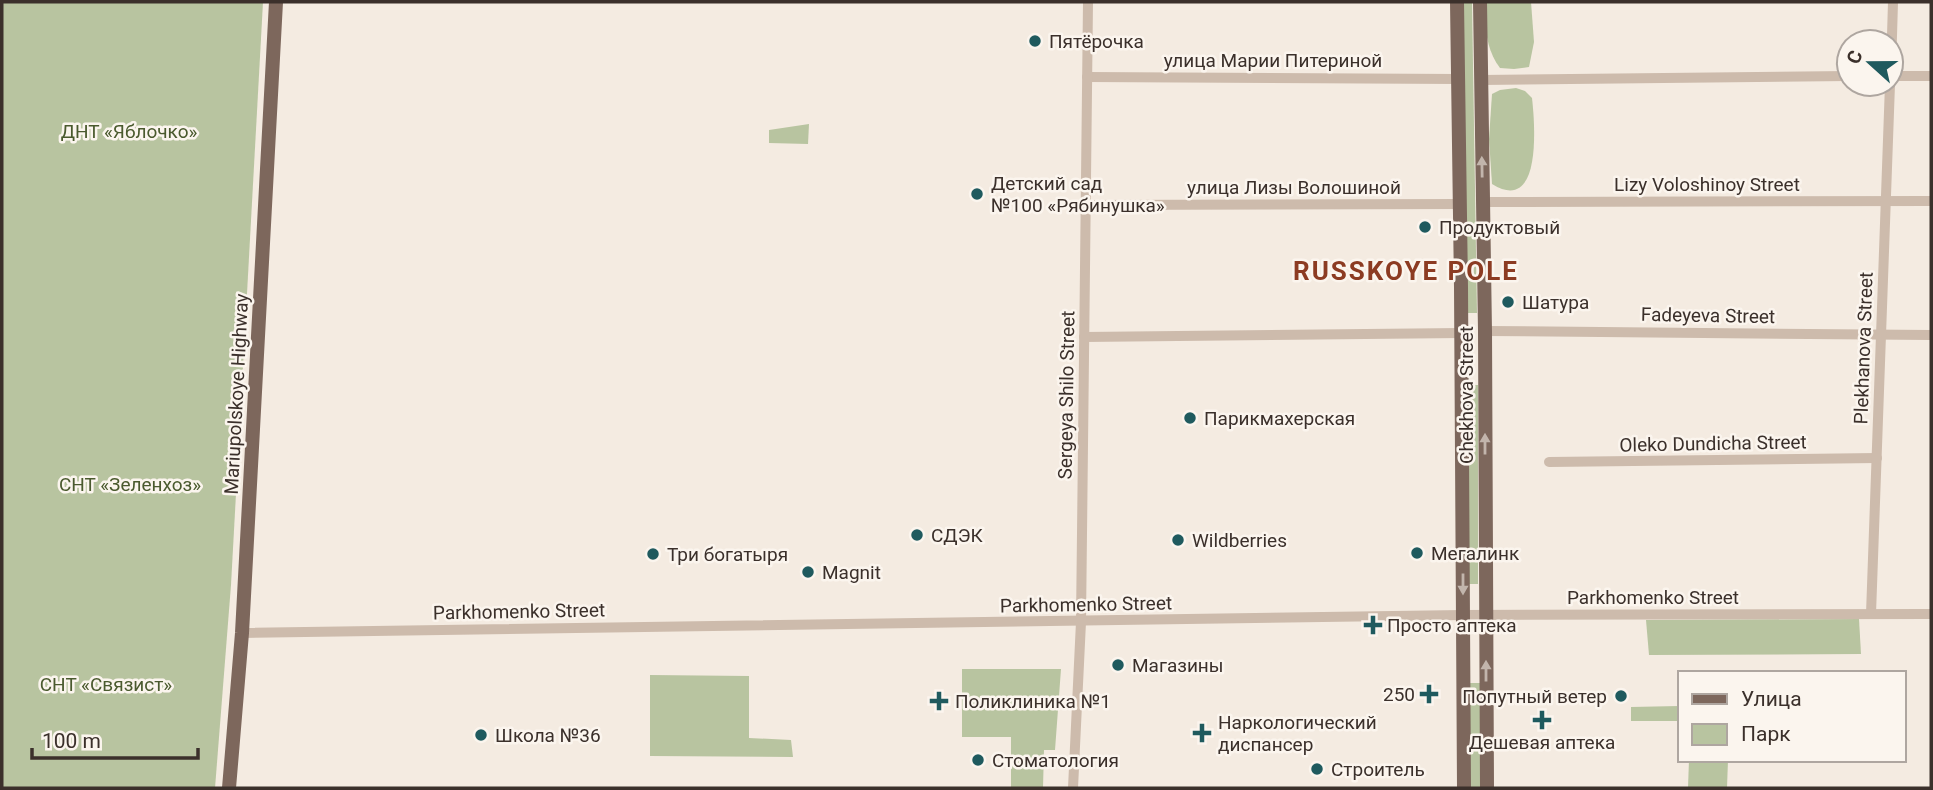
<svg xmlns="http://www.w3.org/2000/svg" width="1933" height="790" font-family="Roboto,sans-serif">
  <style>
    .green { fill: #b8c4a0 }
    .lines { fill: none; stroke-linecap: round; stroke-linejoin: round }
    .minor { stroke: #cdbbac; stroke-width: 10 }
    .major { stroke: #7d675c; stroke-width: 14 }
    .oneway { fill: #c2b5ac }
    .poi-dot { fill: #1f5a5e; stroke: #fbf5ee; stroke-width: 2.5 }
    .labels { text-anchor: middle; stroke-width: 5; stroke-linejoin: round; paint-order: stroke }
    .poi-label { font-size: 19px; fill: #3b302b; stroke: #fbf5ee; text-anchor: start }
    .street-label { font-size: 19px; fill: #3b302b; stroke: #fbf5ee }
    .park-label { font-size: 19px; fill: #4a5a2e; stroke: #fbf5ee }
    .district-label { font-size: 26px; font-weight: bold; letter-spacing: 2px; fill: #8c3b22; stroke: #fbf5ee }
  </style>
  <rect width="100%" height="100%" fill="#f4ebe1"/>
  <!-- green -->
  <g class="green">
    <polygon points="2,2 263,2 231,585 215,788 2,788"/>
    <polygon points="1462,2 1472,2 1477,313 1466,313"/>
    <path d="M1486 2H1531L1534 42 1529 67 1514 69 1500 68C1486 50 1484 25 1486 2Z"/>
    <path d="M1516 88 1525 91 1532 98C1535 125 1542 215 1492 184L1489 139 1492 94 1500 90Z"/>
    <polygon points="809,124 808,144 769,143 769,130"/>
    <rect x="1468" y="385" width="10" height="199"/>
    <polygon points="1859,619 1861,654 1649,655 1646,620"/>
    <polygon points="962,669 1061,669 1055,750 1044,750 1043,788 1011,788 1011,737 962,737"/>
    <polygon points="650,675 749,676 749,738 791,740 793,757 650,756"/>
    <polygon points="1468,683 1481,683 1481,788 1469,788"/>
    <polygon points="1679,706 1679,721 1631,721 1631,707"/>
    <polygon points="1689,760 1728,760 1727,788 1688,788"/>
  </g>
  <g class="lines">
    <!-- minor -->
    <g class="minor">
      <polyline points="1891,69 1893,2"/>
      <polyline points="1891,76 1931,76"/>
      <polyline points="1087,77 1458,79"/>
      <polyline points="1481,80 1849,76"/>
      <polyline points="1483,202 1931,201"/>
      <polyline points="1086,205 1460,204"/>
      <polyline points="1485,331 1931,335"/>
      <polyline points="1084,337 1461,333"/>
      <polyline points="1549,462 1877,458"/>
      <polyline points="1871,614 1890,84"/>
      <polyline points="242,633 1463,615 1931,614"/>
      <polyline points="1073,788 1081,622 1088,2"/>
    </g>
    <!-- major -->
    <g class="major">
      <polyline points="1457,2 1461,287 1464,788"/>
      <polyline points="1480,2 1485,331 1487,788"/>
      <polyline points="229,788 242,633 276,2"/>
    </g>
  </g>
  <!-- one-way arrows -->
  <defs><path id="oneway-solid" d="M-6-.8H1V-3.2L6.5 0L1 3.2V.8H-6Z" transform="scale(1.75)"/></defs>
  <g class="oneway">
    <use href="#oneway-solid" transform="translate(1482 167) rotate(-91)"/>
    <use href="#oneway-solid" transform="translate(1485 444) rotate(-90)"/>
    <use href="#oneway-solid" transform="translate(1463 584) rotate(90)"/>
    <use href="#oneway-solid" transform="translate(1486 671) rotate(-90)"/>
  </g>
  <!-- markers -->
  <g class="poi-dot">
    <circle cx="1035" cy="41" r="7"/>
    <circle cx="977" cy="194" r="7"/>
    <circle cx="1425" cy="227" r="7"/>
    <circle cx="1508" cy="302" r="7"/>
    <circle cx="1190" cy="418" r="7"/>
    <circle cx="917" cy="535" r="7"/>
    <circle cx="1178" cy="540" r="7"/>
    <circle cx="1417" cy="553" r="7"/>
    <circle cx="653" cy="554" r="7"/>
    <circle cx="808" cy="572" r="7"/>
    <path d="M1369.5 614.5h7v7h7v7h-7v7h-7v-7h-7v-7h7z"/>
    <circle cx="1118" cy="665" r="7"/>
    <path d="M1425.5 683.5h7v7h7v7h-7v7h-7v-7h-7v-7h7z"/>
    <circle cx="1621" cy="696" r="7"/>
    <path d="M935.5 690.5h7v7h7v7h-7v7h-7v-7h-7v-7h7z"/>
    <path d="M1538.5 709.5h7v7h7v7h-7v7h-7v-7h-7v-7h7z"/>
    <path d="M1198.5 722.5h7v7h7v7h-7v7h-7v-7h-7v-7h7z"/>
    <circle cx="481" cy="735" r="7"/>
    <circle cx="978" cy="760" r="7"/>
    <circle cx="1317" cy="769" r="7"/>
  </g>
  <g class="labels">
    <!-- poi labels -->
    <g class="poi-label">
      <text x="1049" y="48">Пятёрочка</text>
      <text x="991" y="190">Детский сад<tspan x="991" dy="22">№100 «Рябинушка»</tspan></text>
      <text x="1439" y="234">Продуктовый</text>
      <text x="1522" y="309">Шатура</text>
      <text x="1204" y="425">Парикмахерская</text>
      <text x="931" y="542">СДЭК</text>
      <text x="1192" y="547">Wildberries</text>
      <text x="1431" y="560">Мегалинк</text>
      <text x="667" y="561">Три богатыря</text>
      <text x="822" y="579">Magnit</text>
      <text x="1387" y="632">Просто аптека</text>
      <text x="1132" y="672">Магазины</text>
      <text x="1415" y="701" text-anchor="end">250</text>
      <text x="1607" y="703" text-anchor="end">Попутный ветер</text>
      <text x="955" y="708">Поликлиника №1</text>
      <text x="1218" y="729">Наркологический<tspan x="1218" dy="22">диспансер</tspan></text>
      <text x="495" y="742">Школа №36</text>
      <text x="1542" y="749" text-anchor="middle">Дешевая аптека</text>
      <text x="992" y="767">Стоматология</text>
      <text x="1331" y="776">Строитель</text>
    </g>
    <!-- street labels -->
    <g class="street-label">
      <text x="1273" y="67">улица Марии Питериной</text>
      <text x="1707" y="191">Lizy Voloshinoy Street</text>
      <text x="1294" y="194">улица Лизы Волошиной</text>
      <text transform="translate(1708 315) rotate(1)" y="7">Fadeyeva Street</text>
      <text transform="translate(1863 348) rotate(-88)" y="7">Plekhanova Street</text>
      <text transform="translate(236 394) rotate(-87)" y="7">Mariupolskoye Highway</text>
      <text transform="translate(1066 395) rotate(-89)" y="7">Sergeya Shilo Street</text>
      <text transform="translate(1466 395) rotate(-90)" y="7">Chekhova Street</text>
      <text transform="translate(1713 443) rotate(-1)" y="7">Oleko Dundicha Street</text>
      <text x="1653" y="604">Parkhomenko Street</text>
      <text transform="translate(1086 604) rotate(-1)" y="7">Parkhomenko Street</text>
      <text transform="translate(519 611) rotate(-1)" y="7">Parkhomenko Street</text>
    </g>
    <!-- park labels -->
    <g class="park-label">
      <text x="129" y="138">ДНТ «Яблочко»</text>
      <text x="130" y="491">СНТ «Зеленхоз»</text>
      <text x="106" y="691">СНТ «Связист»</text>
    </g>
    <!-- district labels -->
    <g class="district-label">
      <text x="1406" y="280">RUSSKOYE POLE</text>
    </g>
  </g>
  <!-- border -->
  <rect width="1933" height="790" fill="none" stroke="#3b302b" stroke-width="7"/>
  <!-- legend -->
  <rect x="1678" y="671" width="228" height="91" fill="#fbf5ee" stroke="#aea6a0" stroke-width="2"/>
  <rect x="1692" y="694" width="35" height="10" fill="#7d675c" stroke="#aea6a0" stroke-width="2"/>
  <text x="1741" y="706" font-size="21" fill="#3b302b">Улица</text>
  <rect x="1692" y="724" width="35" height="21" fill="#b8c4a0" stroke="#aea6a0" stroke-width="2"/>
  <text x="1741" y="741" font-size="21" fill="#3b302b">Парк</text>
  <!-- north arrow -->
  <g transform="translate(1870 63) rotate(291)"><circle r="33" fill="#fbf5ee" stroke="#aea6a0" stroke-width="2"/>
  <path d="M0-5L12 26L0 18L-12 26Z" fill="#1f5a5e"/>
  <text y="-10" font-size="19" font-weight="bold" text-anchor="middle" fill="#3b302b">С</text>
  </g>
  <!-- scale -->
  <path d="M32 748v10h166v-10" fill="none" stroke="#3b302b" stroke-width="3.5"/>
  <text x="42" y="748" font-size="21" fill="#3b302b" stroke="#fbf5ee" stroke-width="5" paint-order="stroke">100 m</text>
</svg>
